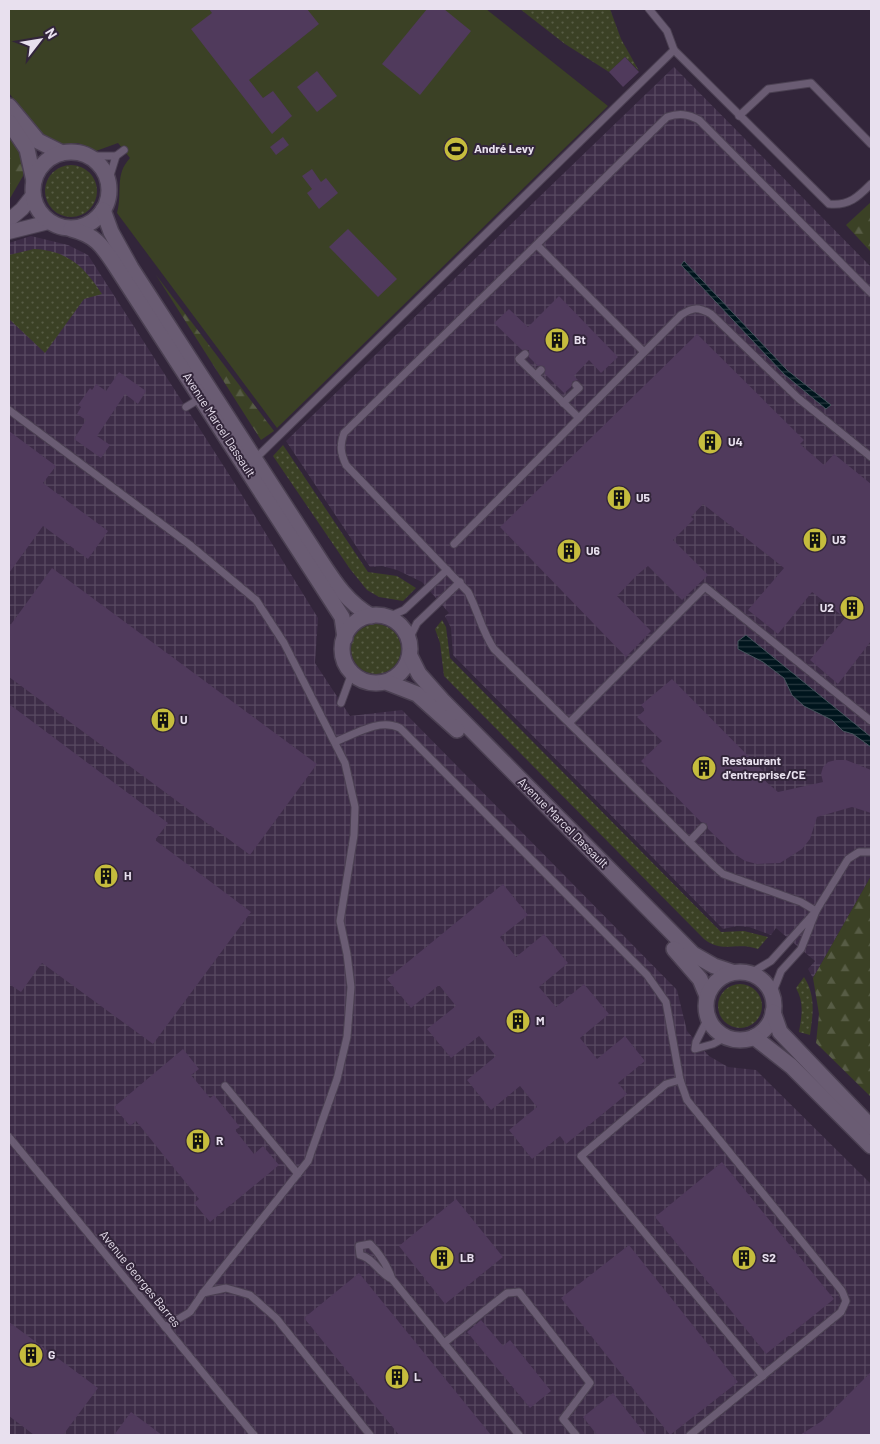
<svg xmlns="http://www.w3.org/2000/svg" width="880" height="1444" font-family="Barlow,sans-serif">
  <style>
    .industrial { fill: url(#industrial-grid) }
    .grass { fill: url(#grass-dots) }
    .forest { fill: url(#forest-firs) }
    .garden { fill: #3b4125 }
    .water { fill: url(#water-rules); stroke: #46525c }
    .building { fill: #503a5c }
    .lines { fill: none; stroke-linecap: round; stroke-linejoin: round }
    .lane-casing { stroke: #4b4052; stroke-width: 9 }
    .street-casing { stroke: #4b4052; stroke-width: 16 }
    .secondary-casing { stroke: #4b4052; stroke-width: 18 }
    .lane { stroke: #6a5c73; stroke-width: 7 }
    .street { stroke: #6a5c73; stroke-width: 14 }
    .secondary { stroke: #6a5c73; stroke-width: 15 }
    .labels { text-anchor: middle; stroke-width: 4; stroke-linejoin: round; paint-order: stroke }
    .poi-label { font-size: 12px; font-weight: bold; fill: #e8e0ee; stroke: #32253a; text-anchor: start }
    .street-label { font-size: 12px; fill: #e8e0ee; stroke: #32253a }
  </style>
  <defs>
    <pattern id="industrial-grid" width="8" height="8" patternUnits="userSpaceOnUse" patternTransform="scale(1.25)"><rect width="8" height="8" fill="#3d2c47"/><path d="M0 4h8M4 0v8" fill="none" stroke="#594a62"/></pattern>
    <pattern id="grass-dots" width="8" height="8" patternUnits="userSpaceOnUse" patternTransform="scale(1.25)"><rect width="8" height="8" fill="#3b4125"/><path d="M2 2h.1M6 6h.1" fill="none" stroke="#575c45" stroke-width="1.8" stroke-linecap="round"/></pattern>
    <pattern id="forest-firs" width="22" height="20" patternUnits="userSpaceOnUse" patternTransform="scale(1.25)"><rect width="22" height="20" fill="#3b4125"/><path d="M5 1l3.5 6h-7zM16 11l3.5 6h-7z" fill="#575c45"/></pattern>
    <pattern id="water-rules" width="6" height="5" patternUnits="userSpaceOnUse" patternTransform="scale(1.25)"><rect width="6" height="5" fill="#00151d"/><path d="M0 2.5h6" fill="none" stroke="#25373e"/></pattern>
  </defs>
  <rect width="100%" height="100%" fill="#32253a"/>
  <!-- industrial -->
  <g class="industrial">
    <polygon points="674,67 871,267 871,876 813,978 808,969 815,961 776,928 771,935 749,927 737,926 723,929 453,655 451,628 445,616 449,613 422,582 397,570 382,566 370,567 286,441"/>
    <polygon points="31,236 68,245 88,255 232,479 318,618 315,663 350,716 402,710 677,990 687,1031 709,1056 728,1067 756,1070 871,1184 871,1435 9,1435 9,243"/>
  </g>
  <!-- grass -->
  <g class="grass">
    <polygon points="520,9 610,9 621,39 639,71 625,57 609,72 565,44"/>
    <circle cx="71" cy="191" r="26"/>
    <path d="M34 249C69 251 84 267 102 294L84 299 45 353 9 319V255Z"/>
    <polygon points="283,445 368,572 397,576 416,588 403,601 379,597 367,590 350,569 273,456"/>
    <path d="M442 620 446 627 450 658 721 932 744 931 768 937 758 949C736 941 723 954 704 939L444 676 440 643 435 629Z"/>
    <circle cx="376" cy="649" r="25"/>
    <path d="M804 977C816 996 813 1014 810 1035L799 1032C802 1015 804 1002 796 988Z"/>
    <circle cx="740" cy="1006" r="22"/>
  </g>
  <!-- forest -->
  <g class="forest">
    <polygon points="9,132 24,158 23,176 9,200"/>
    <polygon points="871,202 871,252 846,225"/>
    <polygon points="156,275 274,431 261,440"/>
    <polygon points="871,876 871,1097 816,1043 819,1014 813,978"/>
  </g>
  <!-- garden -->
  <path class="garden" d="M9 9H486L608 106 277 428 117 213C123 192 114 175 130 158L118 143 96 151 78 143 59 145 45 140 9 93Z"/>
  <!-- water -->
  <g class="water">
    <polygon points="684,261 787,370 831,405 826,409 784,374 681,265"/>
    <polygon points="746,635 871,737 871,747 853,734 843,731 832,720 804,706 792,695 784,678 763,662 738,649 738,641"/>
  </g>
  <!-- building -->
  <g class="building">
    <polygon points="209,9 307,9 319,24 249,80 263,98 273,91 292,116 272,134 191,29 212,13"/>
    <polygon points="427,9 444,9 471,31 420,95 382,64"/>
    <polygon points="625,57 639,72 623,87 609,72"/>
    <polygon points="317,71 337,96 317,112 297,87"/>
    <polygon points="283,137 289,145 276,155 270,147"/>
    <polygon points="312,169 321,182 326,178 338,193 319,209 307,193 312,189 302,176"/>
    <polygon points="348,229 397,279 378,297 329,247"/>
    <polygon points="559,296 618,357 601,373 589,360 574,376 578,380 573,381 571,387 564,393 545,374 545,367 538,366 529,357 529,350 522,350 494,323 509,309 528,327"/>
    <polygon points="697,334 804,440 800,444 824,465 834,454 871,484 871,641 838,684 810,660 845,618 812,592 778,634 748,610 784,568 703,504 691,517 694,519 673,540 708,575 682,600 648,566 637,575 617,596 651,631 626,657 500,527"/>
    <polygon points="119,372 146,391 138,404 125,394 97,436 110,445 101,458 74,439 86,420 77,414 81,407 78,405 90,388 92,390 96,384 106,391"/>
    <polygon points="9,431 56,466 43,483 108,531 88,559 43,526 9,573"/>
    <polygon points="52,568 317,764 250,855 9,677 9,627"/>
    <polygon points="672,679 768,776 764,780 778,792 823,782 821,774 823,767 828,762 836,760 846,760 871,770 871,813 852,807 817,817 810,839 802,849 780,863 757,864 745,861 733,853 708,829 707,824 701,822 641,761 662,741 637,717 645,710 641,705"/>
    <polygon points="9,704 168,823 155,840 251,912 153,1044 42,963 21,992 9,984"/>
    <polygon points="503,884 528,915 500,937 516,957 544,934 568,963 539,987 556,1007 584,984 609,1014 580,1038 597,1059 625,1036 645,1061 618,1083 627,1094 566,1144 560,1136 532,1159 509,1130 537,1107 520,1086 491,1110 467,1080 496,1056 489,1048 479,1036 451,1058 427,1029 456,1006 439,985 411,1008 387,979"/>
    <polygon points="183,1049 199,1069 191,1075 210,1098 214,1095 240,1127 235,1130 254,1154 263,1146 279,1165 210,1222 194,1203 199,1199 136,1121 130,1126 114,1107"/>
    <polygon points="722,1162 834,1299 766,1354 655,1217"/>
    <polygon points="456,1199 503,1257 445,1304 399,1246"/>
    <polygon points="629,1245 738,1382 670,1435 561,1298"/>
    <polygon points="359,1273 491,1435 399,1435 304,1318"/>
    <polygon points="481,1320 503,1346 510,1340 551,1391 530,1408 467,1332"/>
    <polygon points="9,1322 98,1388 63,1435 34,1435 9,1416"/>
    <polygon points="871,1372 871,1435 800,1435 822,1421"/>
    <polygon points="613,1393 646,1435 597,1435 583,1417"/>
    <polygon points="131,1412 162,1435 114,1435"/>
  </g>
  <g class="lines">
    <defs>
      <g id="lane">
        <path d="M674 50 829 204C849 206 858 197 871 184"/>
        <polyline points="739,116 768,89 811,83 871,144"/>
        <polyline points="87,156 116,156 108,182"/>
        <polyline points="116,156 124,150"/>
        <polyline points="537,245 644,352"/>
        <path d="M871 293 699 120C688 114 679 113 667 117L344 433C340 445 340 452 346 465L468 592C478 611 482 632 494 649L714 866 723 874 801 902 816 911 848 859 859 852H871"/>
        <polyline points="525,354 519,359 579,418"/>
        <polyline points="536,375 541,370"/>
        <polyline points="563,403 579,388 576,385"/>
        <polyline points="186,407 201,398"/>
        <polyline points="9,410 190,545 256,600 284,643 345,763 355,807 354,835 340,921 347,954 351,987 347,1037 337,1079 308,1161 203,1293 190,1312 165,1327"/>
        <polyline points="255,459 674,50 667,31 649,9"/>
        <path d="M454 544 681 315C693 307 698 307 711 314L798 398 871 457"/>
        <polyline points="388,617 404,610 447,570"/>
        <polyline points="409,639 417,623 460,582"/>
        <polyline points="341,703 352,673"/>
        <polyline points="570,722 705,587 871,721"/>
        <path d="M335 742C355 734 379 718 400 728L647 975 666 1002 680 1080 687 1100 842 1291 846 1301 841 1312 690 1435"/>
        <polyline points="689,842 703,827"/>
        <polyline points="751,973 771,961 816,911 801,949 781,971 772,994"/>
        <polyline points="708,1018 696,1042 695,1049 713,1044 726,1037"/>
        <polyline points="680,1080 666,1084 581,1156 763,1376"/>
        <polyline points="225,1086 298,1174"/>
        <polyline points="9,1137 254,1435"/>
        <path d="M392 1279C379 1274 374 1258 360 1255L359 1246 370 1244C380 1254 387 1265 392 1279L519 1435"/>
        <polyline points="203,1293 226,1288 250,1295 276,1318 370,1435"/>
        <polyline points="444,1343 507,1293 519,1292 590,1383 563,1419 576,1435"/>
      </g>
      <g id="street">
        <polyline points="9,220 22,209 33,195"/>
        <polyline points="9,232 49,222"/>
      </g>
      <g id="secondary">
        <polyline points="9,106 38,141 62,153"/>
        <polyline points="9,122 27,149 34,181"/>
        <circle cx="71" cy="190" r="38"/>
        <path d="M103 210 111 232 131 268 320 560C335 583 347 602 371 616"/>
        <path d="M71 229C95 235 102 245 115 265L342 617 345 638"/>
        <circle cx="376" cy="649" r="34"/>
        <polyline points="410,656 419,674 442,700 693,954 714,966 732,972"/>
        <polyline points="386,682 417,694 457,730"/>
        <polyline points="674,949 700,979 707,996"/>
        <circle cx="740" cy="1006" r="34"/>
        <polyline points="773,1012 780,1032 871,1127"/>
        <polyline points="754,1037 791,1066 871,1146"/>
      </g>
    </defs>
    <!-- lane casing -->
    <use href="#lane" class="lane-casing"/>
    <!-- street casing -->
    <use href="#street" class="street-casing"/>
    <!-- secondary casing -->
    <use href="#secondary" class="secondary-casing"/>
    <!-- lane -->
    <use href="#lane" class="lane"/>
    <!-- street -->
    <use href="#street" class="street"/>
    <!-- secondary -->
    <use href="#secondary" class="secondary"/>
  </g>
  <!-- icons -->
  <defs>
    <symbol id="stadium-disc" viewBox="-11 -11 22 22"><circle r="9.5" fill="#c5bc3d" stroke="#32253a"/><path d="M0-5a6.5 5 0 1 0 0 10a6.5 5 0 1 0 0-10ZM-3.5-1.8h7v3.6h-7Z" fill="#111"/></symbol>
    <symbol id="building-disc" viewBox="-11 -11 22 22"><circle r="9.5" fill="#c5bc3d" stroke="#32253a"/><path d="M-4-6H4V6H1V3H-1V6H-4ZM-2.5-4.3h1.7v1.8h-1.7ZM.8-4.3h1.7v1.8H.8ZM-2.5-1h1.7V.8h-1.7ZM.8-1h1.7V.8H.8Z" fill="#111"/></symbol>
  </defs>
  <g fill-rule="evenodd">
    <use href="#stadium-disc" x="442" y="135" width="28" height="28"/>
    <use href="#building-disc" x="543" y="326" width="28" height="28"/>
    <use href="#building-disc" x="696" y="428" width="28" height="28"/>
    <use href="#building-disc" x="605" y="484" width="28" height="28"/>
    <use href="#building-disc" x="801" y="526" width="28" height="28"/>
    <use href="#building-disc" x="555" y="537" width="28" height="28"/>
    <use href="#building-disc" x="838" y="594" width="28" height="28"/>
    <use href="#building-disc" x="149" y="706" width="28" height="28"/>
    <use href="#building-disc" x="690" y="754" width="28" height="28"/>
    <use href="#building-disc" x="92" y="862" width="28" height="28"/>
    <use href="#building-disc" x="504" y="1007" width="28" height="28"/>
    <use href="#building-disc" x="184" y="1127" width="28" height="28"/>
    <use href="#building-disc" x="428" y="1244" width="28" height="28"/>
    <use href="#building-disc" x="730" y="1244" width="28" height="28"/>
    <use href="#building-disc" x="17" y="1341" width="28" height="28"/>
    <use href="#building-disc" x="383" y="1363" width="28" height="28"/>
  </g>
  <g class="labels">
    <!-- poi labels -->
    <g class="poi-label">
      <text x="474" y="153">André Levy</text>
      <text x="574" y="344">Bt</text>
      <text x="728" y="446">U4</text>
      <text x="636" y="502">U5</text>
      <text x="832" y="544">U3</text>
      <text x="586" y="555">U6</text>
      <text x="834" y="612" text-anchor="end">U2</text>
      <text x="180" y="724">U</text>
      <text x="722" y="765">Restaurant<tspan x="722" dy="14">d'entreprise/CE</tspan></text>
      <text x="124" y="880">H</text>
      <text x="536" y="1025">M</text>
      <text x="216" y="1145">R</text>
      <text x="460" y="1262">LB</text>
      <text x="762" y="1262">S2</text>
      <text x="48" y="1359">G</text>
      <text x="414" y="1381">L</text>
    </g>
    <!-- street labels -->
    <g class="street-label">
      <text transform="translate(219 425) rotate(57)" y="4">Avenue Marcel Dassault</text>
      <text transform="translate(563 823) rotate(45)" y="4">Avenue Marcel Dassault</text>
      <text transform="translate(140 1279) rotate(51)" y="4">Avenue Georges Barres</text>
    </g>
  </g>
  <!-- border -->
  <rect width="880" height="1444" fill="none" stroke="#e8e0ee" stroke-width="20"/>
  <!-- north arrow -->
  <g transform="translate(40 40) rotate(59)" stroke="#32253a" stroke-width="4" paint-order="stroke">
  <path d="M0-4L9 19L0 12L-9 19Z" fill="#e8e0ee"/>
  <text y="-8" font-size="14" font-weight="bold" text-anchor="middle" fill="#e8e0ee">N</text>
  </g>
</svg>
